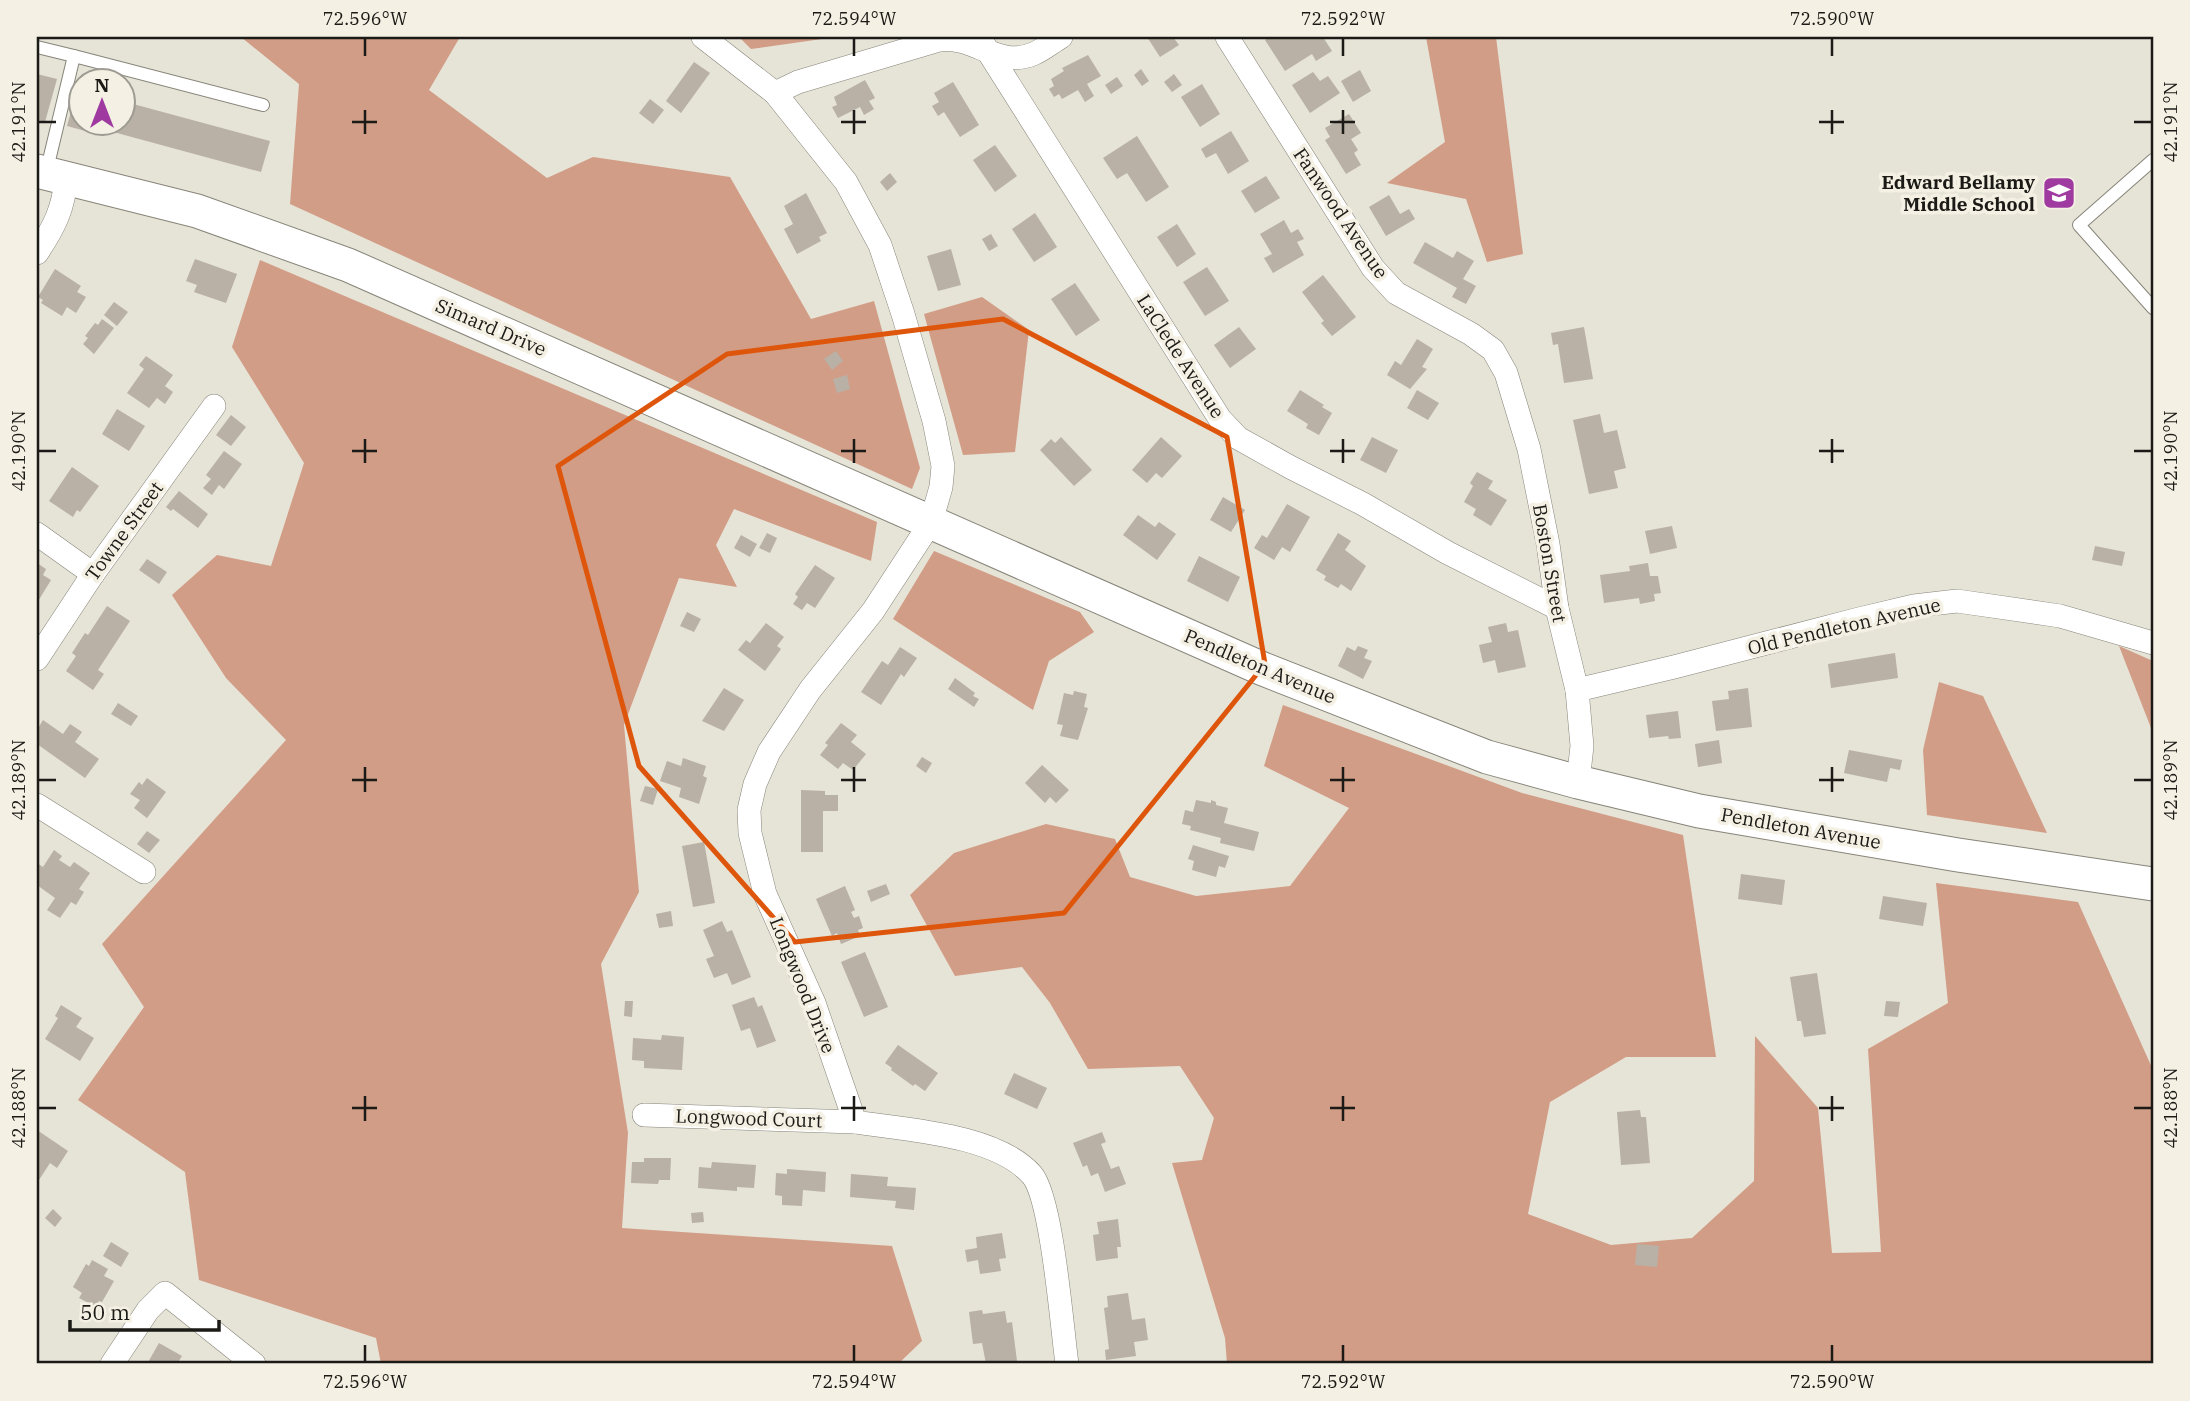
<svg xmlns="http://www.w3.org/2000/svg" width="2190" height="1401" font-family="'IBM Plex Serif',serif">
  <style>
    .forest { fill: #d29d86 }
    .building { fill: #b9b0a6 }
    .lines { fill: none; stroke-linecap: round; stroke-linejoin: round }
    .lane-casing { stroke: #878479; stroke-width: 14 }
    .street-casing { stroke: #878479; stroke-width: 24 }
    .secondary-casing { stroke: #878479; stroke-width: 35 }
    .lane { stroke: #fff; stroke-width: 12 }
    .street { stroke: #fff; stroke-width: 23 }
    .secondary { stroke: #fff; stroke-width: 33 }
    .marked { fill: none; stroke: #de560c; stroke-width: 5; stroke-linejoin: round }
    .ticks { fill: none; stroke: #1b1a16; stroke-width: 2.5 }
    .labels { text-anchor: middle; stroke-width: 7; stroke-linejoin: round; paint-order: stroke }
    .poi-label { font-size: 19px; font-weight: bold; fill: #1b1a16; stroke: #f4f1e4; text-anchor: end }
    .street-label { font-size: 19px; fill: #1b1a16; stroke: #f4f1e4 }
    .neatline { fill: none; stroke: #1b1a16; stroke-width: 2.5 }
    .ticks-label { font-size: 18px; text-anchor: middle; fill: #1b1a16 }
  </style>
  <rect width="100%" height="100%" fill="#e6e3d7"/>
  <!-- forest -->
  <g class="forest">
    <polygon points="241,37 460,37 429,90 547,178 593,157 730,177 811,319 874,301 920,468 912,489 290,204 299,84"/>
    <polygon points="739,37 836,37 751,49"/>
    <polygon points="1426,37 1496,37 1523,254 1487,262 1466,199 1387,183 1445,142"/>
    <polygon points="260,260 877,522 871,561 734,509 716,545 737,587 679,578 624,725 639,892 601,964 628,1133 622,1228 892,1246 922,1341 898,1364 381,1364 376,1338 199,1280 185,1172 78,1100 144,1007 102,944 286,740 226,678 172,595 217,555 271,566 304,463 232,347"/>
    <polygon points="982,297 1029,330 1015,452 963,455 924,314"/>
    <polygon points="934,551 1080,612 1094,632 1049,661 1033,710 893,619"/>
    <polygon points="2119,646 2153,661 2153,733"/>
    <polygon points="1939,682 1983,696 2047,833 1927,815 1923,750"/>
    <polygon points="1283,705 1522,793 1683,835 1716,1057 1626,1057 1550,1102 1528,1214 1611,1245 1692,1238 1754,1181 1755,1036 1818,1108 1832,1253 1881,1252 1868,1049 1948,1003 1936,883 2078,902 2153,1070 2153,1364 1227,1364 1225,1338 1172,1163 1202,1160 1214,1118 1180,1066 1088,1069 1050,1003 1022,967 955,976 910,895 954,853 1046,824 1115,839 1130,877 1196,896 1290,886 1349,808 1264,766"/>
  </g>
  <!-- building -->
  <g class="building">
    <polygon points="1147,37 1173,37 1179,45 1160,57"/>
    <polygon points="1270,37 1323,37 1332,51 1316,61 1312,54 1285,71 1265,40"/>
    <polygon points="1088,55 1101,76 1087,84 1094,96 1085,102 1078,90 1062,99 1059,94 1054,97 1049,89 1054,86 1051,79 1064,71 1062,68"/>
    <polygon points="694,62 710,73 681,113 666,101"/>
    <polygon points="1141,69 1149,81 1142,86 1134,75"/>
    <polygon points="1360,70 1371,91 1353,102 1341,81"/>
    <polygon points="1313,72 1320,81 1328,76 1340,93 1310,113 1292,85"/>
    <polygon points="37,74 57,79 45,122 37,120"/>
    <polygon points="1174,74 1182,85 1172,92 1164,82"/>
    <polygon points="1117,77 1123,86 1111,94 1105,85"/>
    <polygon points="80,79 80,122 122,122 122,101 270,141 261,172 106,130 104,136 67,126"/>
    <polygon points="865,80 875,98 869,101 874,109 864,115 860,107 838,118 832,107 837,105 834,97"/>
    <polygon points="953,82 979,125 960,137 944,112 938,116 932,106 939,102 934,93"/>
    <polygon points="1202,84 1220,114 1200,127 1181,97"/>
    <polygon points="650,99 664,110 653,124 639,113"/>
    <polygon points="1349,114 1361,133 1351,139 1358,150 1354,153 1361,165 1346,174 1325,140 1330,137 1325,128"/>
    <polygon points="1231,131 1249,161 1228,174 1216,153 1206,158 1201,149"/>
    <polygon points="1137,136 1169,187 1146,202 1127,173 1117,179 1103,158"/>
    <polygon points="995,145 1017,176 995,192 973,160"/>
    <polygon points="890,173 897,182 887,191 880,182"/>
    <polygon points="1266,176 1280,198 1255,213 1241,191"/>
    <polygon points="806,193 827,233 819,237 821,241 797,254 784,229 793,224 784,206"/>
    <polygon points="1389,195 1400,214 1409,209 1415,219 1386,236 1369,207"/>
    <polygon points="1035,213 1057,247 1034,262 1012,229"/>
    <polygon points="1284,220 1291,233 1298,229 1304,239 1297,242 1304,255 1273,273 1264,258 1272,254 1260,234"/>
    <polygon points="1177,224 1196,254 1177,267 1157,237"/>
    <polygon points="991,234 998,246 989,251 982,239"/>
    <polygon points="1425,242 1453,258 1457,251 1474,261 1463,279 1476,286 1466,304 1452,297 1457,288 1413,263"/>
    <polygon points="951,249 961,285 938,291 927,256"/>
    <polygon points="195,259 237,274 226,303 194,292 197,285 186,281"/>
    <polygon points="1207,267 1229,301 1205,316 1183,282"/>
    <polygon points="55,269 81,286 77,292 86,297 76,313 67,307 62,316 41,303 43,300 38,297"/>
    <polygon points="1323,275 1356,317 1332,336 1321,323 1324,321 1302,292"/>
    <polygon points="1075,283 1100,320 1076,336 1051,299"/>
    <polygon points="114,302 128,312 117,326 104,315"/>
    <polygon points="102,319 114,328 94,354 83,344 88,338 85,336 95,323 98,325"/>
    <polygon points="1239,327 1256,349 1230,368 1214,345"/>
    <polygon points="1584,327 1593,379 1564,383 1558,344 1553,345 1551,333"/>
    <polygon points="1417,339 1433,349 1422,367 1427,369 1410,389 1387,375 1395,361 1401,365"/>
    <polygon points="836,351 843,361 832,370 824,359"/>
    <polygon points="146,356 173,375 165,386 173,392 165,404 157,398 149,408 127,393 144,369 139,365"/>
    <polygon points="847,375 850,389 837,393 833,379"/>
    <polygon points="1300,390 1324,405 1322,407 1332,413 1319,435 1306,428 1308,424 1287,411"/>
    <polygon points="1417,390 1439,403 1428,420 1407,408"/>
    <polygon points="117,409 145,426 129,451 102,434"/>
    <polygon points="1600,414 1604,433 1617,430 1626,468 1614,471 1618,488 1589,494 1573,420"/>
    <polygon points="231,415 246,427 231,446 216,435"/>
    <polygon points="1061,437 1092,470 1074,486 1040,450 1051,439 1055,443"/>
    <polygon points="1161,437 1182,456 1162,478 1156,473 1147,483 1132,470"/>
    <polygon points="1372,437 1398,450 1386,473 1360,460"/>
    <polygon points="224,451 242,464 224,489 219,485 212,495 203,488 211,479 206,475"/>
    <polygon points="72,467 99,486 80,512 77,510 73,517 49,501"/>
    <polygon points="1477,472 1493,481 1488,489 1507,500 1491,526 1473,515 1476,509 1464,502 1473,486 1470,483"/>
    <polygon points="179,491 208,514 198,528 173,509 171,511 166,507"/>
    <polygon points="1223,497 1245,510 1231,532 1210,520"/>
    <polygon points="1287,504 1310,517 1290,552 1282,547 1274,560 1254,548 1262,535 1267,538"/>
    <polygon points="1138,515 1155,527 1159,522 1176,534 1157,560 1123,535"/>
    <polygon points="1672,526 1677,548 1650,554 1645,531"/>
    <polygon points="767,533 777,538 770,553 759,548"/>
    <polygon points="1338,533 1351,541 1345,550 1366,566 1351,591 1341,584 1338,588 1324,580 1326,576 1316,570"/>
    <polygon points="741,535 757,544 750,557 734,548"/>
    <polygon points="2095,546 2125,552 2122,566 2092,560"/>
    <polygon points="1199,556 1240,577 1228,602 1187,581"/>
    <polygon points="147,559 167,572 159,584 139,570"/>
    <polygon points="37,563 46,569 43,575 51,580 37,603"/>
    <polygon points="1648,563 1650,576 1658,576 1661,593 1654,594 1655,601 1640,604 1639,598 1604,603 1600,575 1630,571 1629,566"/>
    <polygon points="815,565 835,578 815,608 807,603 802,610 793,604 798,597 795,594"/>
    <polygon points="107,606 130,621 98,670 104,674 93,690 66,671 76,656 72,653 85,633 88,635"/>
    <polygon points="687,612 701,619 694,632 680,626"/>
    <polygon points="766,623 784,637 777,646 781,649 765,671 738,650 746,640 750,643"/>
    <polygon points="1506,623 1508,632 1518,630 1526,667 1498,673 1495,660 1483,663 1479,645 1492,642 1488,627"/>
    <polygon points="1358,646 1368,650 1364,658 1372,661 1363,679 1338,666 1347,647 1355,651"/>
    <polygon points="900,647 917,658 904,677 901,674 881,705 861,692 882,661 888,665"/>
    <polygon points="1895,653 1898,678 1831,688 1828,664"/>
    <polygon points="955,678 975,693 973,696 979,699 974,707 948,689"/>
    <polygon points="724,688 744,700 724,731 702,721"/>
    <polygon points="1748,688 1752,727 1716,731 1712,701 1729,699 1728,691"/>
    <polygon points="1074,691 1087,694 1084,707 1088,708 1078,740 1060,736 1063,725 1057,724 1064,693 1073,695"/>
    <polygon points="118,703 138,716 131,726 111,714"/>
    <polygon points="1678,711 1681,738 1669,739 1668,736 1649,738 1646,715"/>
    <polygon points="43,720 63,734 70,724 82,732 75,742 99,759 85,778 37,744 37,730"/>
    <polygon points="841,723 857,735 851,742 866,754 853,770 843,763 838,769 820,755 828,745 825,743"/>
    <polygon points="1719,740 1722,763 1698,767 1695,744"/>
    <polygon points="1849,750 1902,760 1900,770 1890,768 1887,782 1844,773"/>
    <polygon points="922,757 932,763 926,773 916,766"/>
    <polygon points="683,758 706,766 703,776 707,778 699,804 679,797 681,788 660,781 667,761 681,766"/>
    <polygon points="1042,765 1069,790 1056,803 1050,797 1045,803 1025,783"/>
    <polygon points="147,778 166,792 147,818 134,808 140,800 130,794 139,782 142,785"/>
    <polygon points="645,786 658,789 653,805 640,801"/>
    <polygon points="801,790 825,791 825,795 838,795 838,811 823,811 823,852 801,852"/>
    <polygon points="1196,800 1211,803 1211,800 1216,802 1216,805 1228,808 1224,823 1259,832 1254,851 1220,843 1221,838 1190,830 1191,826 1182,824 1185,810 1193,812"/>
    <polygon points="147,831 160,840 149,853 137,844"/>
    <polygon points="704,842 715,903 693,907 682,846"/>
    <polygon points="1193,845 1229,856 1225,868 1219,866 1216,877 1192,870 1194,861 1188,859"/>
    <polygon points="54,850 62,856 59,860 70,867 74,862 90,873 79,889 84,892 76,905 71,902 60,918 47,910 55,898 37,885 37,863 43,867"/>
    <polygon points="1741,874 1785,880 1782,905 1738,899"/>
    <polygon points="886,884 890,894 871,902 867,891"/>
    <polygon points="845,886 855,910 851,912 854,918 859,916 863,928 858,930 860,936 841,944 837,933 832,936 816,899"/>
    <polygon points="1883,896 1927,903 1923,926 1879,919"/>
    <polygon points="671,911 673,926 659,928 656,914"/>
    <polygon points="722,921 727,932 732,930 751,977 732,985 727,973 714,978 706,959 714,956 703,930"/>
    <polygon points="865,952 888,1007 864,1017 841,962"/>
    <polygon points="1817,973 1826,1034 1804,1037 1801,1021 1797,1021 1790,977"/>
    <polygon points="754,997 758,1007 762,1005 776,1041 757,1048 750,1028 741,1031 732,1005"/>
    <polygon points="625,1001 633,1001 632,1017 624,1016"/>
    <polygon points="1886,1001 1900,1002 1898,1017 1884,1016"/>
    <polygon points="61,1005 82,1018 76,1027 94,1038 80,1061 45,1039 58,1018 55,1016"/>
    <polygon points="662,1035 684,1037 682,1070 644,1068 644,1061 632,1060 633,1038 661,1040"/>
    <polygon points="898,1045 938,1073 925,1091 915,1084 913,1086 891,1070 892,1068 885,1063"/>
    <polygon points="1014,1073 1047,1088 1037,1109 1004,1094"/>
    <polygon points="1640,1110 1641,1117 1646,1117 1650,1163 1621,1165 1617,1112"/>
    <polygon points="37,1130 68,1151 57,1168 50,1163 37,1183"/>
    <polygon points="1102,1132 1106,1142 1101,1144 1111,1169 1119,1166 1126,1184 1105,1192 1098,1173 1091,1176 1087,1165 1083,1167 1073,1143"/>
    <polygon points="644,1158 671,1158 670,1180 659,1180 658,1184 631,1183 632,1162 644,1162"/>
    <polygon points="712,1162 756,1165 754,1188 737,1187 737,1191 698,1188 699,1167 711,1168"/>
    <polygon points="787,1169 826,1172 825,1192 803,1190 802,1206 782,1205 782,1196 775,1195 776,1173 787,1174"/>
    <polygon points="851,1174 888,1177 887,1186 916,1188 914,1210 895,1208 896,1201 850,1197"/>
    <polygon points="53,1209 62,1218 55,1227 45,1218"/>
    <polygon points="703,1212 704,1222 692,1223 691,1213"/>
    <polygon points="1118,1219 1121,1247 1117,1247 1118,1258 1096,1261 1093,1235 1099,1234 1097,1222"/>
    <polygon points="1002,1233 1006,1258 999,1259 1001,1271 980,1274 978,1260 967,1262 965,1250 977,1248 976,1237"/>
    <polygon points="111,1242 129,1253 121,1267 103,1256"/>
    <polygon points="1637,1244 1659,1246 1657,1267 1635,1265"/>
    <polygon points="92,1260 108,1269 104,1276 114,1281 102,1302 99,1301 96,1307 79,1298 82,1293 73,1287 86,1264 89,1266"/>
    <polygon points="1128,1293 1132,1320 1145,1318 1148,1340 1134,1342 1136,1356 1106,1360 1105,1350 1109,1349 1104,1308 1108,1307 1107,1296"/>
    <polygon points="982,1310 983,1314 1005,1311 1007,1323 1012,1322 1017,1361 986,1364 982,1343 973,1344 969,1312"/>
    <polygon points="159,1343 182,1356 177,1364 147,1364"/>
  </g>
  <g class="lines">
    <defs>
      <g id="lane">
        <polyline points="37,47 74,56"/>
        <polyline points="2153,160 2079,225 2153,308"/>
        <polyline points="46,173 74,56 263,105"/>
      </g>
      <g id="street">
        <path d="M703 37 775 93 846 182 880 245 903 314 934 421 943 466 941 487 931 522 873 611 810 690 769 752 755 784 749 810 750 833 765 894 814 1003 855 1122C907 1130 996 1134 1032 1175 1052 1198 1062 1328 1067 1364"/>
        <polyline points="979,37 1220,419 1238,438 1290,467 1363,504 1448,553 1557,608"/>
        <polyline points="1227,37 1373,268 1396,293 1471,334 1493,350 1506,373 1529,449 1548,544 1557,608 1577,690 1582,746 1578,782"/>
        <path d="M775 93 798 82 939 40C977 35 996 69 1033 54 1043 50 1052 42 1061 37"/>
        <path d="M37 253C54 227 64 209 66 177"/>
        <polyline points="37,534 93,574"/>
        <polyline points="37,659 93,574 214,406"/>
        <polyline points="1577,690 1674,667 1859,619 1914,606 1957,601 2060,616 2153,643"/>
        <polyline points="37,805 144,872"/>
        <polyline points="644,1115 855,1122"/>
        <polyline points="112,1364 148,1310 165,1293 254,1364"/>
      </g>
      <polyline id="secondary" points="37,171 197,211 348,265 1263,669 1487,757 1578,782 1699,811 1958,855 2153,884"/>
    </defs>
    <!-- lane casing -->
    <use href="#lane" class="lane-casing"/>
    <!-- street casing -->
    <use href="#street" class="street-casing"/>
    <!-- secondary casing -->
    <use href="#secondary" class="secondary-casing"/>
    <!-- lane -->
    <use href="#lane" class="lane"/>
    <!-- street -->
    <use href="#street" class="street"/>
    <!-- secondary -->
    <use href="#secondary" class="secondary"/>
  </g>
  <!-- marked area -->
  <path class="marked" d="M1003 319 1227 437 1265 664 1064 913 795 942 639 766 558 466 727 354Z"/>
  <!-- ticks -->
  <path class="ticks" d="M365 38V56M854 38V56M1343 38V56M1832 38V56M365 110V134M854 110V134M1343 110V134M1832 110V134M38 122H56M352 122H377M841 122H866M1330 122H1355M1819 122H1844M2134 122H2152M365 439V463M854 439V463M1343 439V463M1832 439V463M38 451H56M352 451H377M841 451H866M1330 451H1355M1819 451H1844M2134 451H2152M365 767V792M854 767V792M1343 767V792M1832 767V792M38 780H56M352 780H377M841 780H866M1330 780H1355M1819 780H1844M2134 780H2152M365 1096V1121M854 1096V1121M1343 1096V1121M1832 1096V1121M38 1108H56M352 1108H377M841 1108H866M1330 1108H1355M1819 1108H1844M2134 1108H2152M365 1345V1362M854 1345V1362M1343 1345V1362M1832 1345V1362"/>
  <!-- icons -->
  <defs>
    <symbol id="school-square" viewBox="-11 -11 22 22"><rect x="-9" y="-9" width="18" height="18" rx="4" fill="#9e3aa0" stroke="#f4f1e4"/><path d="M0-5L7-2L0 1L-7-2ZM-4 1L0 2.5L4 1V4Q0 6-4 4Z" fill="#fff"/></symbol>
  </defs>
  <g fill-rule="evenodd">
    <use href="#school-square" x="2040" y="174" width="38" height="38"/>
  </g>
  <g class="labels">
    <!-- poi labels -->
    <g class="poi-label">
      <text x="2035" y="189">Edward Bellamy<tspan x="2035" dy="22">Middle School</tspan></text>
    </g>
    <!-- street labels -->
    <g class="street-label">
      <text transform="translate(1341 213) rotate(56)" y="7">Fanwood Avenue</text>
      <text transform="translate(491 327) rotate(23)" y="7">Simard Drive</text>
      <text transform="translate(1181 356) rotate(57)" y="7">LaClede Avenue</text>
      <text transform="translate(124 531) rotate(-54)" y="7">Towne Street</text>
      <text transform="translate(1550 563) rotate(80)" y="7">Boston Street</text>
      <text transform="translate(1844 626) rotate(-13)" y="7">Old Pendleton Avenue</text>
      <text transform="translate(1260 666) rotate(23)" y="7">Pendleton Avenue</text>
      <text transform="translate(1801 828) rotate(10)" y="7">Pendleton Avenue</text>
      <text transform="translate(803 985) rotate(68)" y="7">Longwood Drive</text>
      <text transform="translate(749 1118) rotate(2)" y="7">Longwood Court</text>
    </g>
  </g>
  <!-- border -->
  <rect width="2190" height="1401" fill="none" stroke="#f4f1e4" stroke-width="77"/>
  <!-- north arrow -->
  <g transform="translate(102 102)"><circle r="33" fill="#f4f1e4" stroke="#9d9b92" stroke-width="2"/>
  <path d="M0-5L12 26L0 18L-12 26Z" fill="#9e3aa0"/>
  <text y="-10" font-size="19" font-weight="bold" text-anchor="middle" fill="#1b1a16">N</text>
  </g>
  <!-- scale -->
  <path d="M70 1320v10h149v-10" fill="none" stroke="#1b1a16" stroke-width="3.5"/>
  <text x="80" y="1320" font-size="21" fill="#1b1a16" stroke="#f4f1e4" stroke-width="5" paint-order="stroke">50 m</text>
  <rect x="38" y="38" width="2114" height="1324" class="neatline"/>
  <g class="ticks-label">
    <text x="365" y="25">72.596°W</text>
    <text x="854" y="25">72.594°W</text>
    <text x="1343" y="25">72.592°W</text>
    <text x="1832" y="25">72.590°W</text>
    <text transform="translate(19 122) rotate(-90)" y="6">42.191°N</text>
    <text transform="translate(2171 122) rotate(-90)" y="6">42.191°N</text>
    <text transform="translate(19 451) rotate(-90)" y="6">42.190°N</text>
    <text transform="translate(2171 451) rotate(-90)" y="6">42.190°N</text>
    <text transform="translate(19 780) rotate(-90)" y="6">42.189°N</text>
    <text transform="translate(2171 780) rotate(-90)" y="6">42.189°N</text>
    <text transform="translate(19 1108) rotate(-90)" y="6">42.188°N</text>
    <text transform="translate(2171 1108) rotate(-90)" y="6">42.188°N</text>
    <text x="365" y="1388">72.596°W</text>
    <text x="854" y="1388">72.594°W</text>
    <text x="1343" y="1388">72.592°W</text>
    <text x="1832" y="1388">72.590°W</text>
  </g>
</svg>
